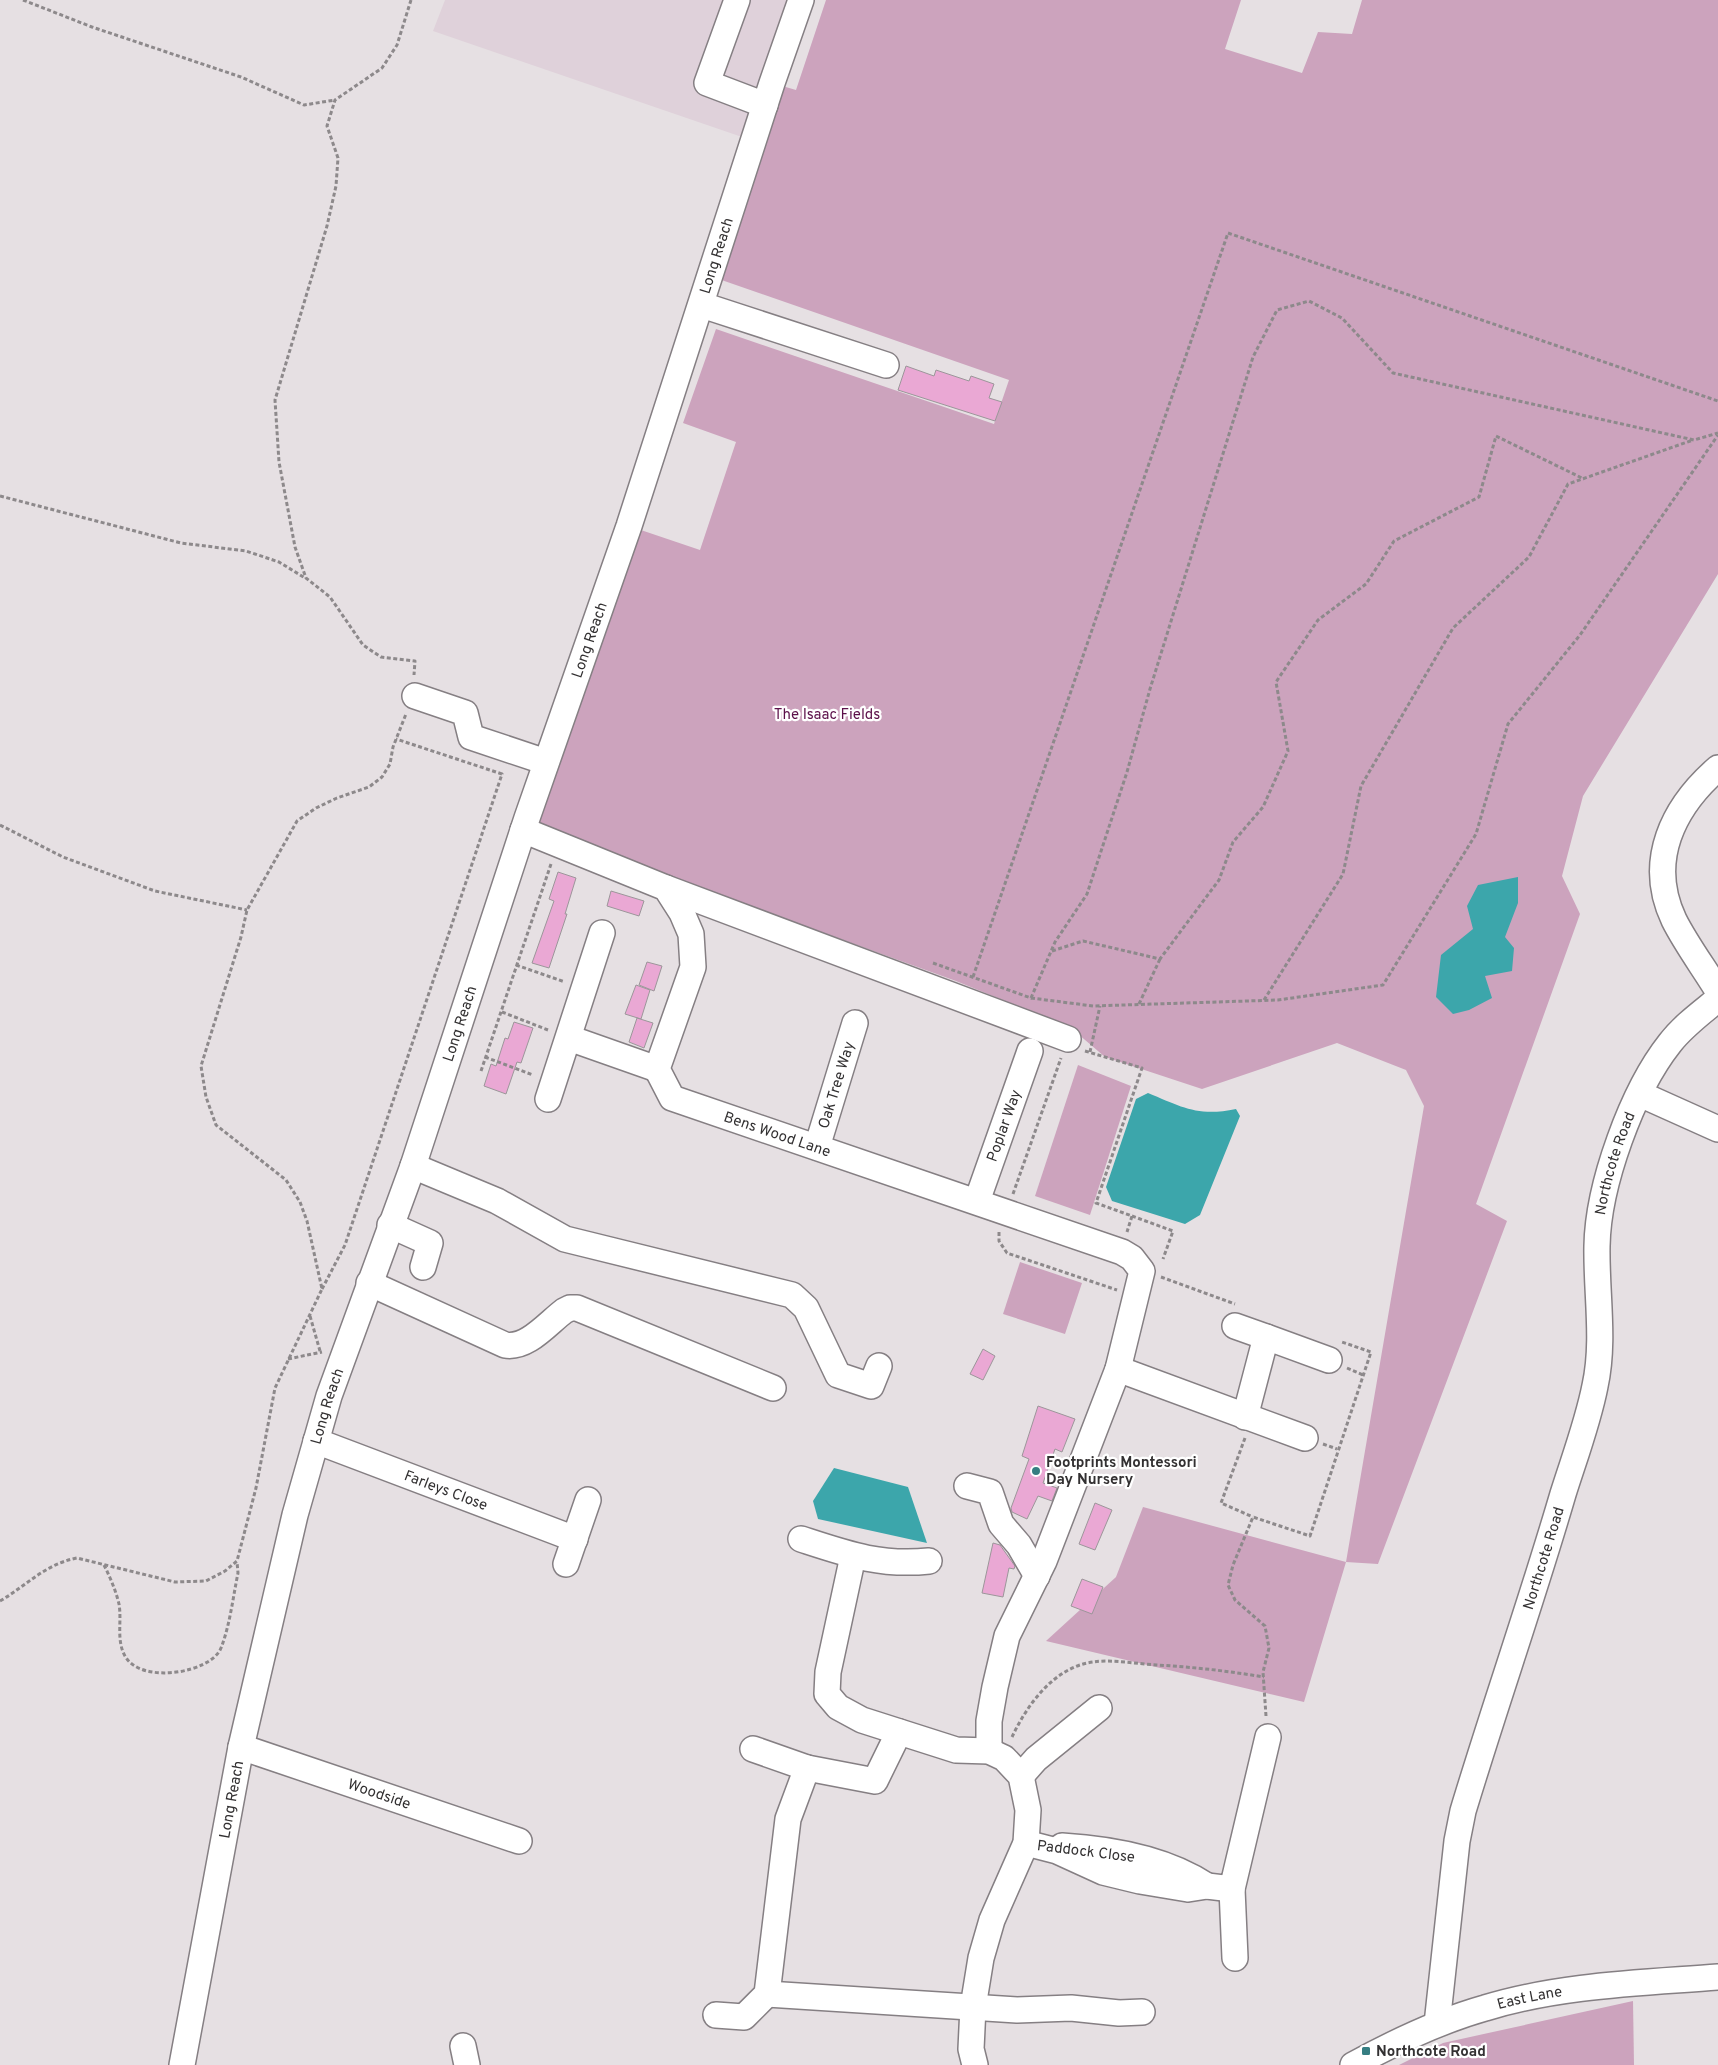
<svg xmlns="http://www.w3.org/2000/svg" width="1718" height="2065" font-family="Overpass,sans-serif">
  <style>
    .built { fill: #dfd1da }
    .green { fill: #cca3bd }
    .water { fill: #3ca6ab }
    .building { fill: #eaa8d4; stroke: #9c969a }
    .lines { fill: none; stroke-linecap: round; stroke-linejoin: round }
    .minor-casing { stroke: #857f83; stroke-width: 28 }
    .path { stroke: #8d898b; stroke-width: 3; stroke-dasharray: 4 2.5; stroke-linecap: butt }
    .minor { stroke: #fff; stroke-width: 25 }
    .poi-dot { fill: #367e82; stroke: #fff; stroke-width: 2 }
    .labels { text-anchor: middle; stroke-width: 4.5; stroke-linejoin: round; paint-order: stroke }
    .street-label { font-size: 15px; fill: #333132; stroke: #fff }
    .park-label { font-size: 15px; fill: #5c104a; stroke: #fff }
    .poi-label { font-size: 15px; font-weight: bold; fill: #333132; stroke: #fff; text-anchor: start }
  </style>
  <rect width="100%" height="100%" fill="#e6e0e3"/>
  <!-- built -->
  <polygon class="built" points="445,0 787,0 742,137 433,31"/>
  <!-- green -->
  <g class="green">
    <polygon points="826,0 1241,0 1225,49 1302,73 1318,32 1352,34 1362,0 1718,0 1718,574 1583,796 1562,876 1580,914 1476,1204 1507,1221 1378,1564 1346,1562 1304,1702 1046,1641 1116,1577 1143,1507 1346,1562 1424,1106 1406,1070 1337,1043 1202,1089 1105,1057 1071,1028 956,981 538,829 527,818 629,526 700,550 736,442 683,423 716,329 994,424 1009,380 710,276 772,83 796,90"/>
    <polygon points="1078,1065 1131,1086 1090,1215 1035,1196"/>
    <polygon points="1020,1262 1082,1283 1065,1334 1003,1314"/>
    <polygon points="1633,2001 1634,2065 1399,2065 1443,2043"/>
  </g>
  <!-- water -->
  <g class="water">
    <polygon points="1518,877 1518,903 1505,937 1514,948 1512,971 1485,976 1492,998 1469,1010 1453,1014 1436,997 1441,955 1473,929 1467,906 1478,885"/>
    <path d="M1148 1093C1182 1107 1198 1117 1236 1109L1240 1116 1200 1215 1185 1224 1112 1201 1106 1187 1136 1099Z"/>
    <polygon points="834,1468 908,1487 927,1543 818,1519 813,1501"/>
  </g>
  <!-- building -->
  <g class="building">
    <polygon points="906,366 934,376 936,370 969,381 971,376 994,384 989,398 1002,402 995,421 898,390"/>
    <polygon points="558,872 576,878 565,914 567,914 549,968 532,963 554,901 549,899"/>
    <polygon points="611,891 644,901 639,916 607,906"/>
    <polygon points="647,962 662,966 654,991 639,985"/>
    <polygon points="636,985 650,990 641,1019 625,1014"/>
    <polygon points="637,1018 653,1023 644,1048 629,1042"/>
    <polygon points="514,1022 533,1028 521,1063 517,1062 506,1094 484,1086 491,1064 496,1066 505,1038 508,1039"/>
    <polygon points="983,1349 995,1356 983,1380 970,1374"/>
    <polygon points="1038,1406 1075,1419 1062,1452 1055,1449 1043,1483 1057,1488 1052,1501 1038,1496 1027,1519 1012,1512 1011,1508 1029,1459 1022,1456"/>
    <polygon points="1095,1503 1112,1510 1095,1550 1079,1544"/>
    <polygon points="993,1543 1000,1545 1015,1566 1014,1569 1009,1568 1003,1597 982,1593"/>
    <polygon points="1082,1579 1103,1587 1092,1614 1071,1606"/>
  </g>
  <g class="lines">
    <defs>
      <g id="minor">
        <polyline points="737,0 707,83 765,105"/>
        <polyline points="702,305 886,365"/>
        <polyline points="415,696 465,713 471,737 546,762"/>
        <path d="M1718 768C1673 807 1646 861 1674 920 1686 944 1704 968 1718 991"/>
        <path id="s1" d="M523 830 666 888 682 913 691 934 693 967 657 1069 672 1098 1122 1252 1132 1258 1142 1271 1118 1369 1044 1561 1007 1636 995 1687 989 1721V1751"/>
        <polyline points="666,888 1068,1039"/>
        <polyline points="569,1038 657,1069"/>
        <polyline points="1640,1094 1718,1129"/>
        <polyline points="548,1099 602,933"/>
        <path id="s2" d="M817 1147 855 1023"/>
        <polyline points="413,1166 497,1201 565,1239 792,1295 806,1308 838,1375 871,1386 879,1366"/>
        <path id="s3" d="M977 1201 1030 1051"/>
        <polyline points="390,1225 430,1243 423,1267"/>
        <path d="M369 1283 505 1345C527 1349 547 1324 564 1311L570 1308H577L773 1388"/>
        <polyline points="1235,1326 1266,1337"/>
        <polyline points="1118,1369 1305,1438"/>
        <polyline points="1245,1417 1266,1337 1329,1360"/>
        <path id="s4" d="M316 1441 575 1539"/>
        <polyline points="967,1486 990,1492 1001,1524 1019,1545 1037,1576"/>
        <path d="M801 1539C847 1554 880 1566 929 1561"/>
        <polyline points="853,1556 828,1672 827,1694 838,1707 862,1720 956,1750 989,1751 1004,1758 1021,1776 1028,1810 1026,1843 992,1920 981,1958 973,2007 971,2049 975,2065"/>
        <polyline points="566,1564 588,1500"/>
        <path id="s5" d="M241 1747 519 1841"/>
        <polyline points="753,1749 807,1768"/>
        <polyline points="1021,1776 1036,1759 1099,1708"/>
        <polyline points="1026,1843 1057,1851 1103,1872 1140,1881 1188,1889 1207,1886 1232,1889 1268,1737"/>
        <path d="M1062 1846C1111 1849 1165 1858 1207 1886"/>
        <polyline points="1232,1889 1235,1958"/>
        <polyline points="767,1994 1017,2010 1071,2008 1119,2013 1142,2012"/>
        <polyline points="716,2015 744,2017 767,1994 788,1819 807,1768 875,1781 899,1732"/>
        <path id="s6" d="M1437 2024 1457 1841 1463 1811C1495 1705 1532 1600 1563 1494 1574 1459 1588 1422 1595 1386 1605 1341 1596 1292 1597 1246 1598 1185 1632 1091 1670 1043 1683 1026 1701 1013 1718 999"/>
        <polyline points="463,2046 467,2065"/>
        <path id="s7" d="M182 2065 241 1747 295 1515 329 1396 413 1166 527 818 629 526 772 83 801 0"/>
        <path id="s8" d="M1353 2065C1395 2042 1439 2021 1485 2008 1560 1985 1641 1983 1718 1977"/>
      </g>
    </defs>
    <!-- minor casing -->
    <use href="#minor" class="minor-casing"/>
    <!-- path -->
    <g class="path">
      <polyline points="23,0 92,27 241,77 304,105 335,100"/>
      <polyline points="411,0 397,45 382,68 335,100 327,126 338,158 336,186 327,226 275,400 279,462 295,547 306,578 330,597 363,645 381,657 415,661 414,675"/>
      <polyline points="0,496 181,543 246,551 279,562 305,578"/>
      <polyline points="0,825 63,857 155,891 247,910"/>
      <polyline points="1052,951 1083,941 1160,959 1219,880 1233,842 1263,807 1288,751 1276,682 1318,620 1366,584 1394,541 1479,497 1496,436 1584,479"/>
      <polyline points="933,963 1031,998 1055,942 1087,894 1127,772 1150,689 1253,357 1277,310 1309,301 1342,318 1393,373 1694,440 1718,433"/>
      <polyline points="516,965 565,982"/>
      <polyline points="973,977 1228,233 1718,401"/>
      <polyline points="1031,998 1093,1006 1278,1000 1383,985 1476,834 1508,724 1580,635 1718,435"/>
      <polyline points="1264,1000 1343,874 1361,786 1453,628 1529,557 1568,484 1693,440"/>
      <polyline points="1139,1004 1160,959"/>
      <polyline points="502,1012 548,1030"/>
      <polyline points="1085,1051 1142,1068 1096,1203 1132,1216 1127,1232"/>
      <polyline points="1090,1052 1100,1006"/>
      <polyline points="485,1057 533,1075"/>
      <polyline points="481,1071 551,864"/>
      <polyline points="1013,1194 1061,1058"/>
      <polyline points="1132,1216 1173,1231 1163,1259"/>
      <polyline points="999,1232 999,1241 1007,1253 1117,1290"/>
      <polyline points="1161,1277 1235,1304"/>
      <polyline points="322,1289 345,1245 502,774 396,739"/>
      <polyline points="310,1316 320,1351"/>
      <polyline points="288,1359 322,1352"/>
      <polyline points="1347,1368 1363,1375"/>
      <polyline points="1245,1438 1221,1503 1253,1517"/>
      <polyline points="1323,1444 1337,1449"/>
      <path d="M104 1565C110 1577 116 1591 119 1604 122 1621 116 1640 125 1656 141 1685 211 1673 221 1648 230 1625 233 1597 238 1573L237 1562"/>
      <path d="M0 1601C26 1586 45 1564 77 1558L175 1582 206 1581 225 1571 237 1561 256 1488 275 1388 322 1289 307 1221 300 1202 286 1180 216 1125 206 1097 201 1066 241 937 247 910 297 821 316 808 337 798 369 787 382 777 390 764 393 747 406 714"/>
      <polyline points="1266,1716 1263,1672 1269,1648 1265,1626 1235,1600 1228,1585 1233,1565 1253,1517 1310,1536 1371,1352 1342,1342"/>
      <path d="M1012 1737C1027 1705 1054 1667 1093 1662 1113 1659 1137 1664 1157 1665 1193 1667 1228 1671 1264 1677"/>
    </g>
    <!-- minor -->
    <use href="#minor" class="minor"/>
  </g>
  <!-- markers -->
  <g class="poi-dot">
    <circle cx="1036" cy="1471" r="5"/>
    <rect x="1361" y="2046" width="10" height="10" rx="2.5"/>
  </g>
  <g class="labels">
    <!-- street labels -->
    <g class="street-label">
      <text dy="5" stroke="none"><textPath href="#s7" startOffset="1890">Long Reach</textPath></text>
      <text dy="5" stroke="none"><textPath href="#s7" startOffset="1485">Long Reach</textPath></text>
      <text dy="5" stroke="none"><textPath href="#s7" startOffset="1080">Long Reach</textPath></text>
      <text dy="5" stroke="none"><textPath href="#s2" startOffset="65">Oak Tree Way</textPath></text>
      <text dy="5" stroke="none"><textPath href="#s3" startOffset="80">Poplar Way</textPath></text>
      <text dy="5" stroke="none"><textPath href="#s1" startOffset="492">Bens Wood Lane</textPath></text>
      <text dy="5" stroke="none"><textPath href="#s6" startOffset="885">Northcote Road</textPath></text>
      <text dy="5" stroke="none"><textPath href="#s7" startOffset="675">Long Reach</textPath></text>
      <text dy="5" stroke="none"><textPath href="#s4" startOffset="139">Farleys Close</textPath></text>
      <text dy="5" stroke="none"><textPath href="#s6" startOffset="480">Northcote Road</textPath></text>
      <text dy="5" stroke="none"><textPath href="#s5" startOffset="146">Woodside</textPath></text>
      <text dy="5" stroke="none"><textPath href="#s7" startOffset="270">Long Reach</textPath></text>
      <text transform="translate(1086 1851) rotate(7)" y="5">Paddock Close</text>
      <text dy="5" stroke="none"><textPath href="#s8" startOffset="190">East Lane</textPath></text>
    </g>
    <!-- park labels -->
    <g class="park-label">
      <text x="827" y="719">The Isaac Fields</text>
    </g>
    <!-- poi labels -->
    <g class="poi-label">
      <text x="1046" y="1467">Footprints Montessori<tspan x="1046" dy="17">Day Nursery</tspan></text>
      <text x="1376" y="2056">Northcote Road</text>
    </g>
  </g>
</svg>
